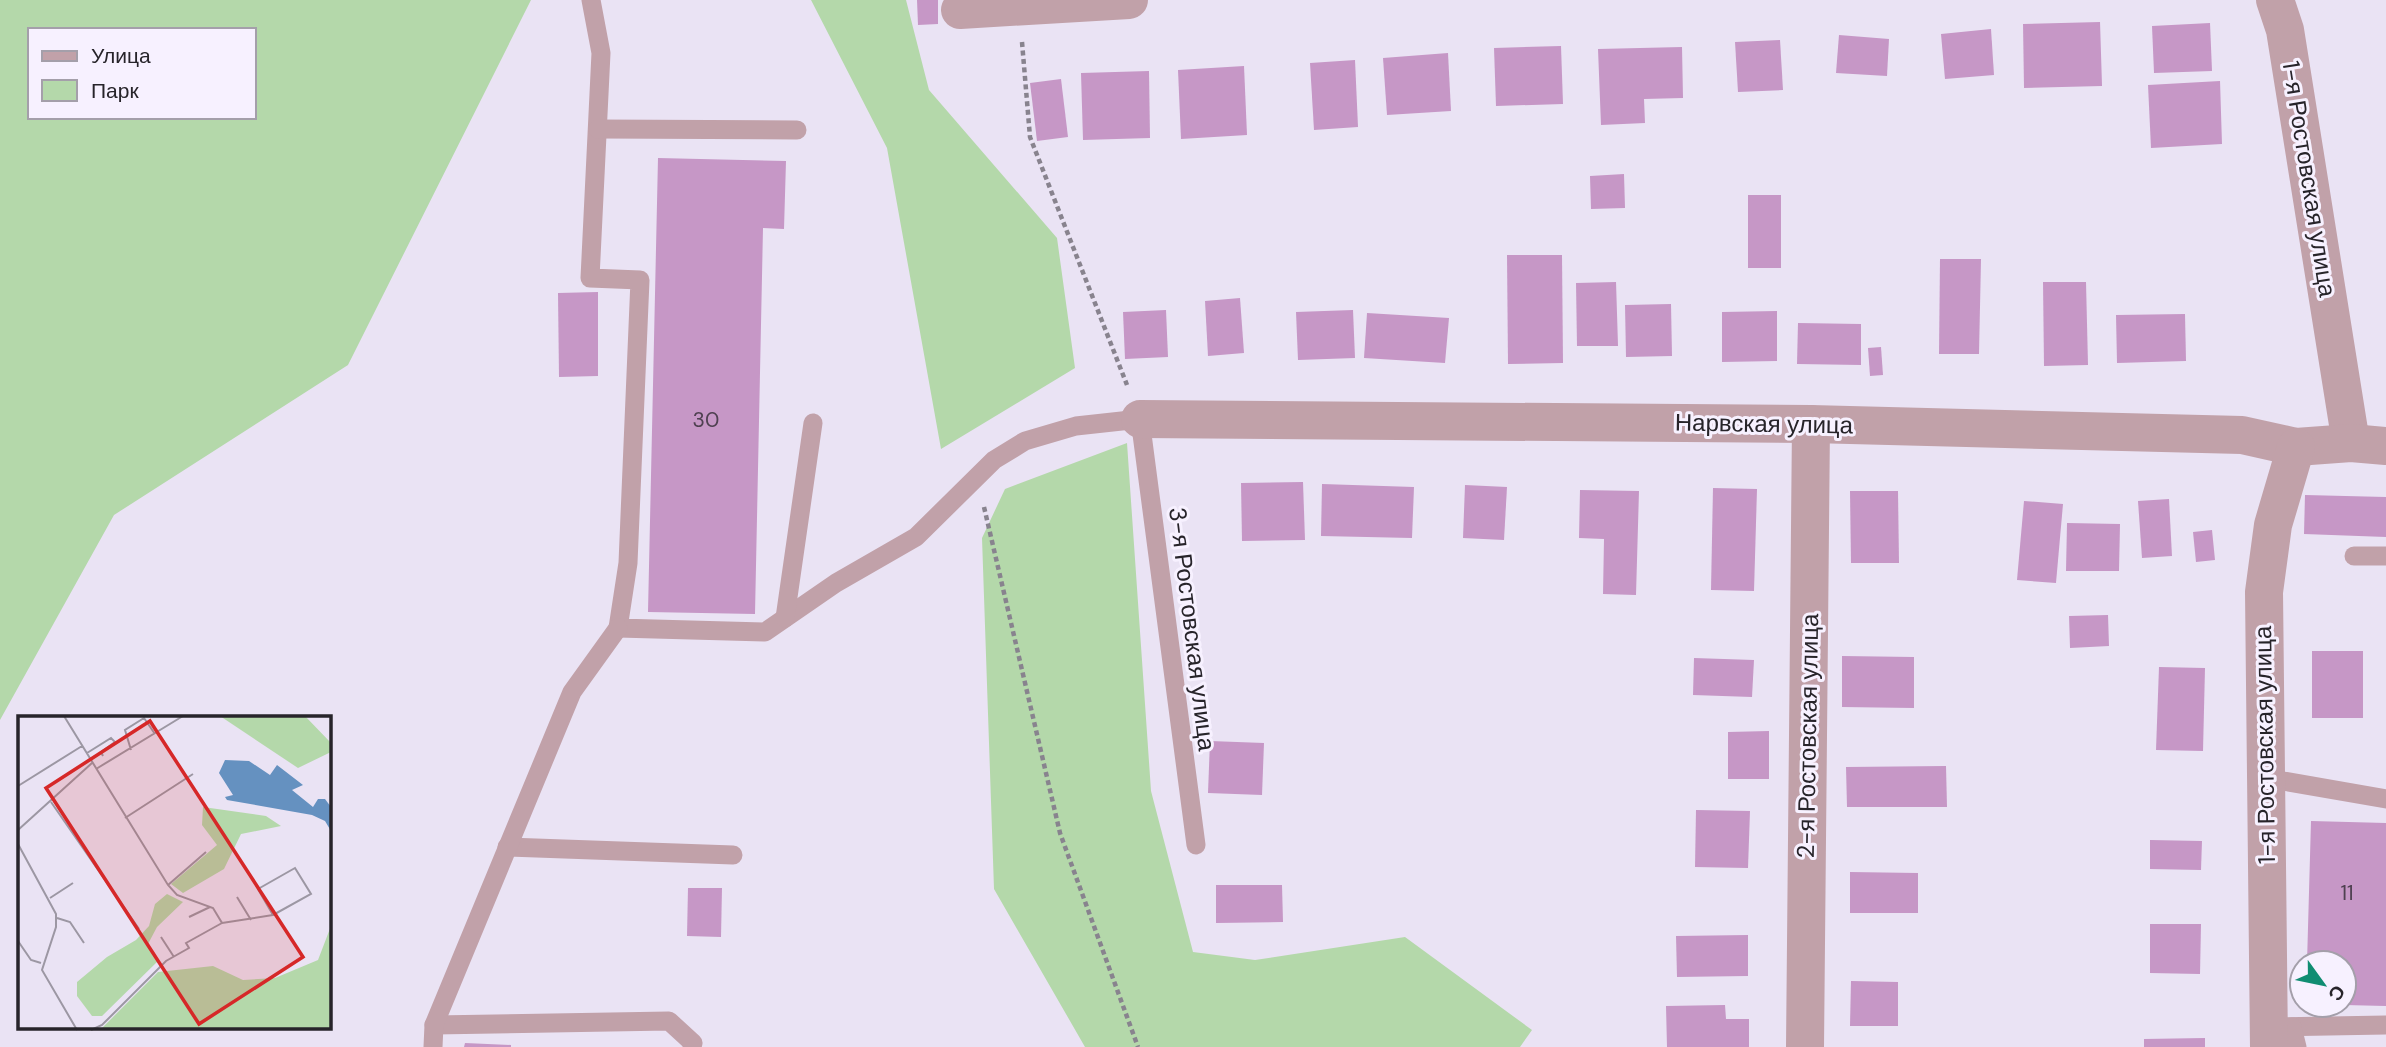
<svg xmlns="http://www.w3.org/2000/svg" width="2386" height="1047" font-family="'DM Sans',sans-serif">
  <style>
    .green { fill: #b4d8aa; fill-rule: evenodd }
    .building { fill: #c697c6 }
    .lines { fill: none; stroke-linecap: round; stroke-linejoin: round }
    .path { stroke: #88838e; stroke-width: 4.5; stroke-dasharray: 5 3.5; stroke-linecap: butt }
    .service { stroke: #c1a1a9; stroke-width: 19 }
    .minor { stroke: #c1a1a9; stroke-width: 38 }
    .labels { text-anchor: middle; stroke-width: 6; stroke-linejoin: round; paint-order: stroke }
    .number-label { font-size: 21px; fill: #4f4151 }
    .street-label { font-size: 24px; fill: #27242a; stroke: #f7f1ff }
    .inset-road { fill: none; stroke: #9c97a3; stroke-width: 2 }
    .view { fill: #d62828; fill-opacity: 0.15; stroke: #d62828; stroke-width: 3.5 }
    .inset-edge { fill: none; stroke: #27242a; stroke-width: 3.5 }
  </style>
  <rect width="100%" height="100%" fill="#eae3f4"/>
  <!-- green -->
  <g class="green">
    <path d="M0 0H531L348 365 114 515 0 720ZM30 30H254V117H30Z"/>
    <polygon points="642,0 906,0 929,90 1057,238 1075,368 941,449 887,148 811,0"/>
    <polygon points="1127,443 1151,791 1193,952 1255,960 1405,937 1532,1030 1520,1047 1085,1047 994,889 982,538 1005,489"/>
  </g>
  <!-- building -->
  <g class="building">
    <polygon points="917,0 938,0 938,24 918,25"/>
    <polygon points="2100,22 2102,86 2024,88 2023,24"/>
    <polygon points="2210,23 2212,71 2154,73 2152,26"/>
    <polygon points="1991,29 1994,75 1945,79 1941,34"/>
    <polygon points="1839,35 1889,39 1887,76 1836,73"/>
    <polygon points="1780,40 1783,90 1738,92 1735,42"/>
    <polygon points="1561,46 1563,104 1496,106 1494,48"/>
    <polygon points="1682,47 1683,98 1644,99 1645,123 1601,125 1598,49"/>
    <polygon points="1448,53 1451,111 1387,115 1383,58"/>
    <polygon points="1355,60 1358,127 1314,130 1310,63"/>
    <polygon points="1244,66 1247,135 1181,139 1178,70"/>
    <polygon points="1149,71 1150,138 1083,140 1081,73"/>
    <polygon points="1061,79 1068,137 1037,141 1030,83"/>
    <polygon points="2220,81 2222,144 2151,148 2148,85"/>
    <polygon points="658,158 786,161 784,229 763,228 755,614 648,612"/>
    <polygon points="1624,174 1625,208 1591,209 1590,176"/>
    <rect x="1748" y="195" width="33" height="73"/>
    <polygon points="1507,255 1562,255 1563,363 1508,364"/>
    <polygon points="1940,259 1981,259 1979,354 1939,354"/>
    <polygon points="1616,282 1618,346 1577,346 1576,283"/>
    <polygon points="2043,282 2086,282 2088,365 2044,366"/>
    <polygon points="598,292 598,376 559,377 558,293"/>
    <polygon points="1240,298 1244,353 1208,356 1205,301"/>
    <polygon points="1671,304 1672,356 1626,357 1625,305"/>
    <polygon points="1166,310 1168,357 1125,359 1123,312"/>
    <polygon points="1353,310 1355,358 1298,360 1296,312"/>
    <polygon points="1777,311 1777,361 1722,362 1722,312"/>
    <polygon points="1367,313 1449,318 1445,363 1364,358"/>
    <polygon points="2185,314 2186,361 2117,363 2116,315"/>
    <polygon points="1798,323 1861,324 1861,365 1797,364"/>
    <polygon points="1881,347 1883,375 1870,376 1868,348"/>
    <polygon points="1303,482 1305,540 1242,541 1241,483"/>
    <polygon points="1322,484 1414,487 1412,538 1321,536"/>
    <polygon points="1465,485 1507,487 1504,540 1463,538"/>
    <polygon points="1713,488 1757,489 1754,591 1711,590"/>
    <polygon points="1580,490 1639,491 1636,595 1603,594 1604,539 1579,538"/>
    <polygon points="1850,491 1898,491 1899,563 1851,563"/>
    <polygon points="2305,495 2386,497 2386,537 2304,534"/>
    <polygon points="2169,499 2172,556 2142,558 2138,501"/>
    <polygon points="2024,501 2063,504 2056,583 2017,580"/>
    <polygon points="2067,523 2120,524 2119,571 2066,571"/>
    <polygon points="2212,530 2215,560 2196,562 2193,532"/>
    <polygon points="2108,615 2109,646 2070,648 2069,616"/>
    <rect x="2312" y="651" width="51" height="67"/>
    <polygon points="1842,656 1914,657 1914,708 1842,707"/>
    <polygon points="1694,658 1754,660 1752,697 1693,695"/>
    <polygon points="2159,667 2205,668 2203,751 2156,750"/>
    <polygon points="1769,731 1769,779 1728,779 1728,732"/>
    <polygon points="1210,741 1264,743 1262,795 1208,793"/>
    <polygon points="1946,766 1947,807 1847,807 1846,767"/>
    <polygon points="1696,810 1750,811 1748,868 1695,867"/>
    <polygon points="2311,821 2386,823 2386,1006 2344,1005 2344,963 2307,963"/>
    <polygon points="2150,840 2202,841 2201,870 2150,869"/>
    <polygon points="1850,872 1918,873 1918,913 1850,913"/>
    <polygon points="1216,885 1282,885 1283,922 1216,923"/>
    <polygon points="688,888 722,888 721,937 687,936"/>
    <polygon points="2150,924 2201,924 2200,974 2150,973"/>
    <polygon points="1748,935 1748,976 1677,977 1676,936"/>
    <polygon points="1851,981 1898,982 1898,1026 1850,1026"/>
    <polygon points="1725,1005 1726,1019 1749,1019 1749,1047 1667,1047 1666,1006"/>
    <polygon points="2205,1038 2205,1047 2144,1047 2144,1039"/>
    <polygon points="465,1043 511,1045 511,1047 464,1047"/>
  </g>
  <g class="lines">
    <!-- path -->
    <g class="path">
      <polyline points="1022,42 1030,137 1127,385"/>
      <polyline points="984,507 1060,833 1138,1047"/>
    </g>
    <!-- service -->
    <g class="service">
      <polyline points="591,0 601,53 590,278 640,280 628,563 618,628 765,632 836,583 916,537 994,460 1025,441 1076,426 1140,419 1196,845"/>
      <polyline points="598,129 797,130"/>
      <polyline points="2354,556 2386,556"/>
      <polyline points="785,618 813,423"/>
      <polyline points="2266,778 2386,799"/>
      <polyline points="507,847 733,855"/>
      <polyline points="434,1025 669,1021 693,1043 692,1047"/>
      <polyline points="2269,1027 2386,1025"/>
      <polyline points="2292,1027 2297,1047"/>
      <polyline points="433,1047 434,1025 572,692 618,628"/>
    </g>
    <!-- minor -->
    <g class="minor">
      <polyline points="2275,0 2285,30 2351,443"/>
      <polyline points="960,10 1129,0"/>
      <polyline points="1140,419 1811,424 2242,435 2296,447 2351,443 2386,446"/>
      <polyline points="1805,1047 1811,424"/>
      <polyline points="2269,1047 2264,592 2273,525 2296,447"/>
    </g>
  </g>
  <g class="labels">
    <!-- number labels -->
    <g class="number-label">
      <text x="706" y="427">30</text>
      <text x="2347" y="900">11</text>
    </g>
    <!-- street labels -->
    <g class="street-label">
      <text transform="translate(2309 179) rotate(81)" y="8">1-я Ростовская улица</text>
      <text transform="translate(1764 424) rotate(1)" y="8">Нарвская улица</text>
      <text transform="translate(1192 629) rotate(83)" y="8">3-я Ростовская улица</text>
      <text transform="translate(1808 736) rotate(-89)" y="8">2-я Ростовская улица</text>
      <text transform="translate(2265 745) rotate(-91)" y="8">1-я Ростовская улица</text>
    </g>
  </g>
  <!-- overview -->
  <g transform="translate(18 716)">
    <rect width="313" height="313" fill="#eae3f4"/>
    <path d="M202 0H287L313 27V36L280 52ZM185 91 248 100 263 110 223 118 206 153 165 177 153 168 199 129 184 109ZM149 178 165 186 139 211 130 228 140 245 84 300H74L59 280V266L89 241 118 224 131 210 137 188ZM313 210V313L82 314 140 256 195 250 225 264 257 262 300 244Z" fill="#b4d8aa"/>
    <path d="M207 44 231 45 252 59 259 49 285 69 274 74 295 91 300 83H307L313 91V115L307 105 294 99 209 84 207 81 215 79 201 57Z" fill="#6591c0"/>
    <path class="inset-road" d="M46 0 150 169 159 179 195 192 204 207 168 227 171 232 148 245 84 309 73 314M113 34 107 14 126 2 137 18M69 37 93 22 97 26 83 36 85 40M78 53 165 0M0 70 64 30M33 86 121 213M107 102 175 58M0 114 74 47M0 128 38 198V211L24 254 59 314M150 169 188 136M219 181 233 204M32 182 55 167M171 201 192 191M39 202 52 206 66 227M204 207 255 199 240 173 277 152 293 178 255 199M143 221 156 241M0 225 13 244 23 247"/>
    <path class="view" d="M132 5 285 241 181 308 28 72Z"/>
    <rect width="313" height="313" class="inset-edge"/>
  </g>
  <!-- legend -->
  <rect x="28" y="28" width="228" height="91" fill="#f7f1ff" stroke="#a49faa" stroke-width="2"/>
  <rect x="42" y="51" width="35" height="10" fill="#c1a1a9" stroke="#a49faa" stroke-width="2"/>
  <text x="91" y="63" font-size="21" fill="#27242a">Улица</text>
  <rect x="42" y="80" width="35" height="21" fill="#b4d8aa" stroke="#a49faa" stroke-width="2"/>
  <text x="91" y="98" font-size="21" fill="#27242a">Парк</text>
  <!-- north arrow -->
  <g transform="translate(2323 984) rotate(123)"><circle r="33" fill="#f7f1ff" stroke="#a49faa" stroke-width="2"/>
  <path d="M0-5L12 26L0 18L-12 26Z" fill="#108d72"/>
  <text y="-10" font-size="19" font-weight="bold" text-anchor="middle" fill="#27242a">С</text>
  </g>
</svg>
